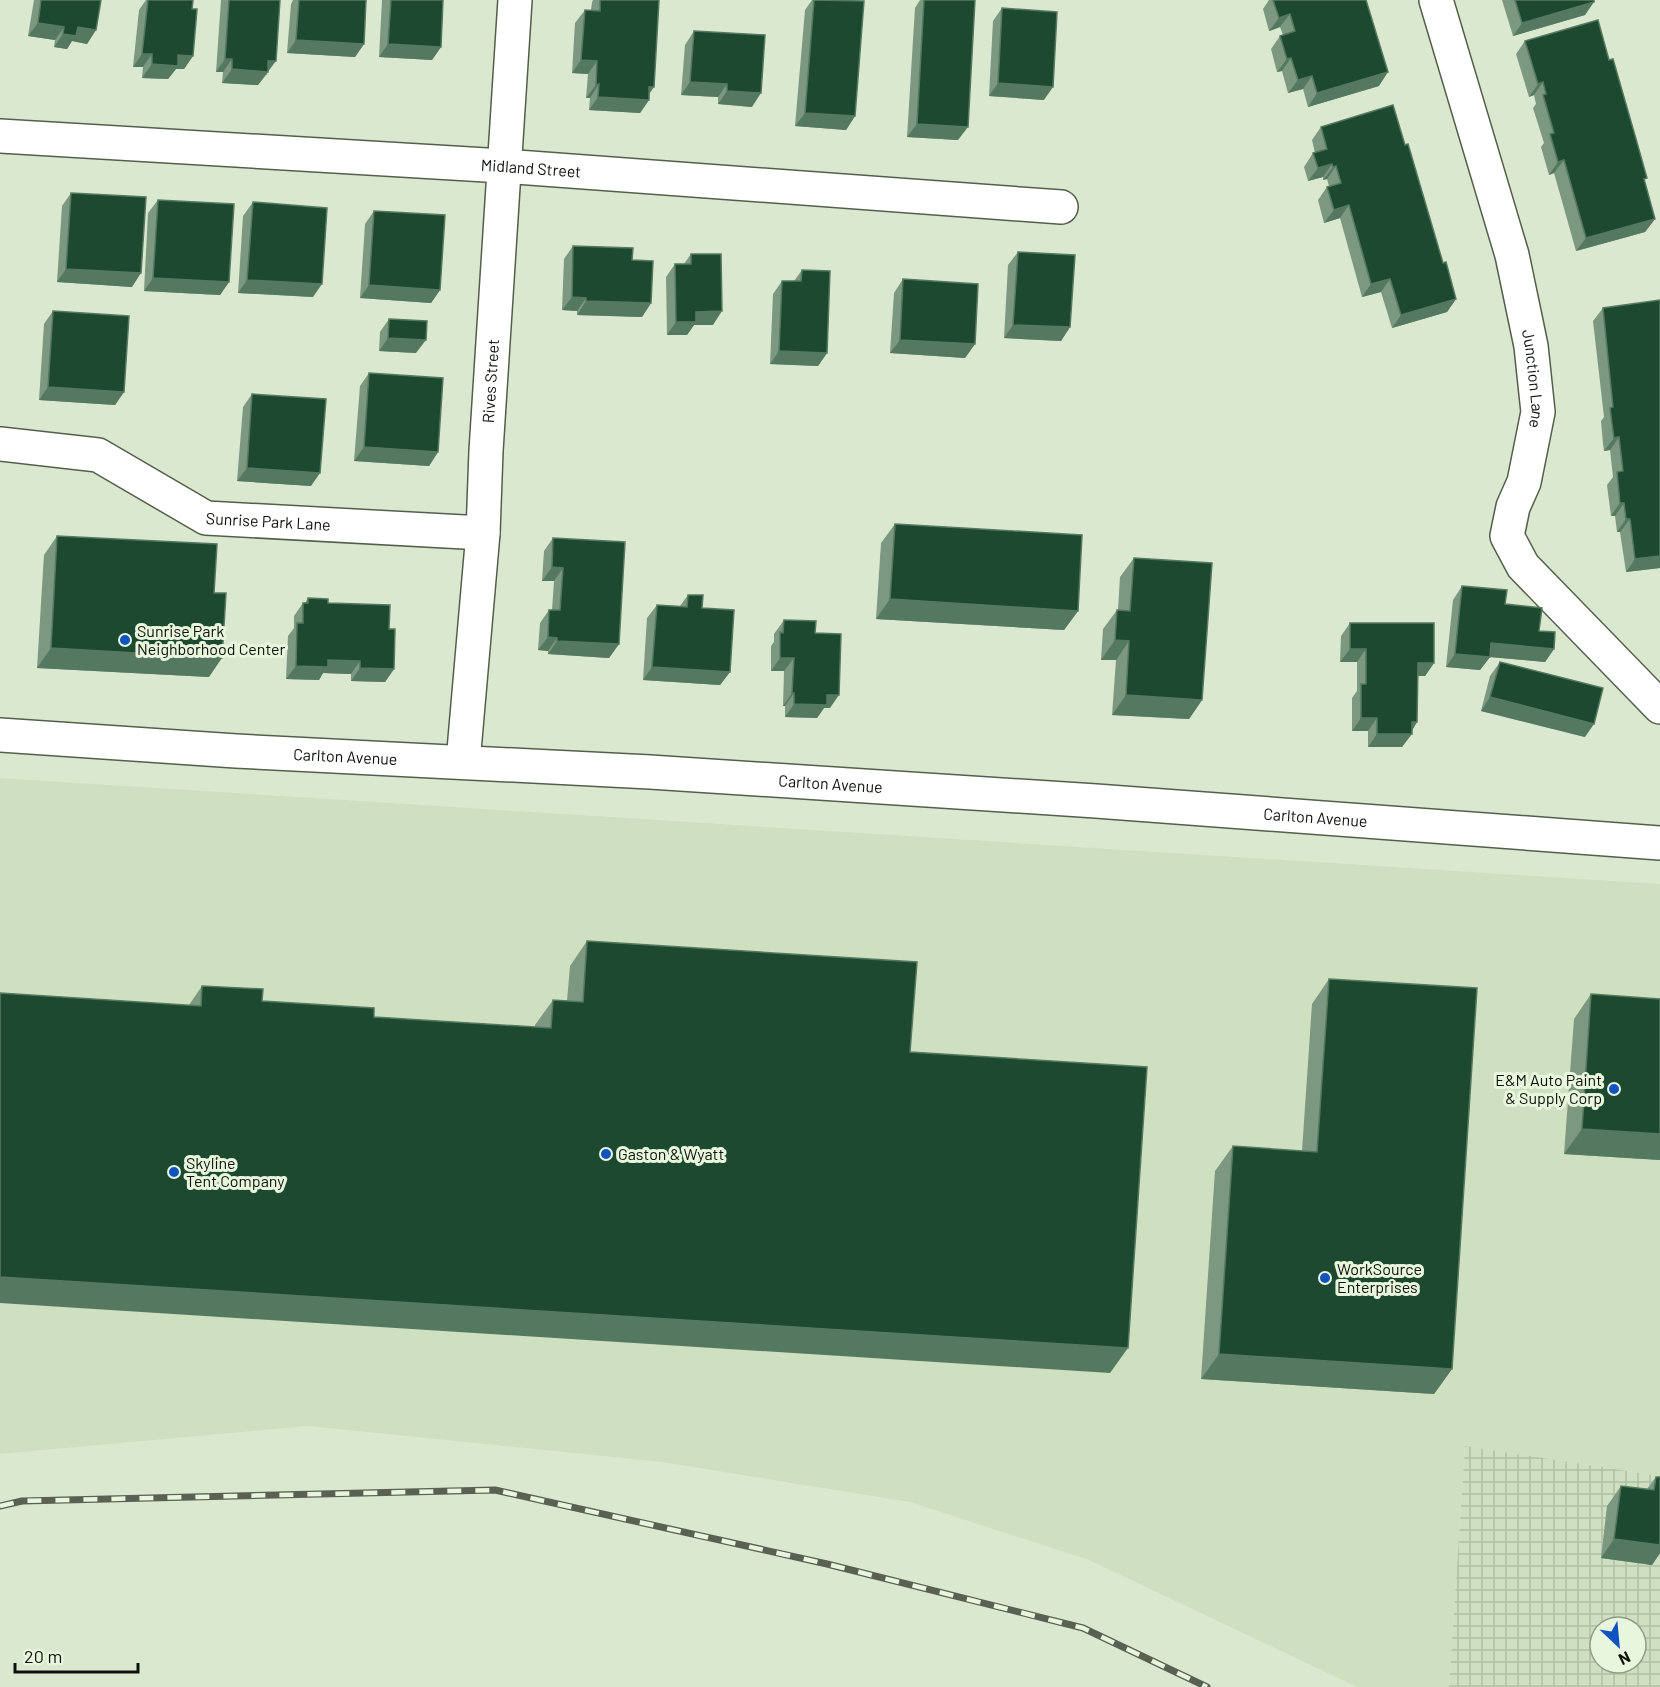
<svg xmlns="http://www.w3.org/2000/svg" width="1660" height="1687" font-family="Barlow,sans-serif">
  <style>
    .built { fill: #cfe0c1 }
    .industrial { fill: url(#industrial-grid); fill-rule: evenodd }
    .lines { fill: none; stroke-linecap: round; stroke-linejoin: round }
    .street-casing { stroke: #545f4b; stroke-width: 36 }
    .street { stroke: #fff; stroke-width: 33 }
    .rail-casing { stroke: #5a6153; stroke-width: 7 }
    .rail { stroke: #e8f6dd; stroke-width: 4.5; stroke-dasharray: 14; stroke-linecap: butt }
    .wall { fill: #7c9880 }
    .shaded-wall { fill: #557960 }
    .building { fill: #1c4930; stroke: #557960; stroke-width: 1.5 }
    .poi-dot { fill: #0e53be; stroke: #e8f6dd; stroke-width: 2 }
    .labels { text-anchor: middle; stroke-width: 6; stroke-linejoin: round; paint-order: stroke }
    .street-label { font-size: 16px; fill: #0e120a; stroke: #e8f6dd }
    .poi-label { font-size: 16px; fill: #0e120a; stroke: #e8f6dd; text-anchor: start }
  </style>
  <defs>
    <pattern id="industrial-grid" width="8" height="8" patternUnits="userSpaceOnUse" patternTransform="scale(1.5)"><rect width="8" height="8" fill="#cfe0c1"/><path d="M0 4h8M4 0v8" fill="none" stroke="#b1bfa4"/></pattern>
  </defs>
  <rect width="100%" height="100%" fill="#dbe8d0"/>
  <!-- built -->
  <polygon class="built" points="0,778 1660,884 1660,1476 1465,1446 1449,1687 1357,1687 1089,1560 910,1502 662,1462 308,1426 0,1454"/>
  <!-- industrial -->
  <path class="industrial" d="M1465 1446 1660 1476V1687H1449ZM1600 1627H1636V1663H1600Z"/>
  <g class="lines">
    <defs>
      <g id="street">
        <path id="s1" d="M1436 0 1512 255 1531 346 1538 412 1524 482 1513 507 1507 536 1523 566 1660 707"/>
        <path id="s2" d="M0 136 503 166 1061 207"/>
        <path id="s3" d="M0 444 98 455 206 518 483 533"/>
        <path id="s4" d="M0 735 236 751 650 772 1096 801 1660 843"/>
        <path id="s5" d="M463 762 483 533 486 451 515 0"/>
      </g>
    </defs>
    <!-- street casing -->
    <use href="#street" class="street-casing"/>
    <!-- street -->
    <use href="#street" class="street"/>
    <defs>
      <polyline id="rail" points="0,1506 22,1501 495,1490 827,1564 1083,1628 1207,1687"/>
    </defs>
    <!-- rail casing -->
    <use href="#rail" class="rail-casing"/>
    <!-- rail -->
    <use href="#rail" class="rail"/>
  </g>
  <!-- wall -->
  <g class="wall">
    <polygon points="34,0 101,0 96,30 87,44 72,41 67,49 54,47 55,40 28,36"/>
    <polygon points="146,0 193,0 192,9 193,56 184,69 176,69 168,79 142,78 143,67 133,67 139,10"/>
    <polygon points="221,0 280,0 267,75 266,75 258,85 222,83 223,72 216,72"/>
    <polygon points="293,0 366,0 364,44 355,57 287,53 291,4"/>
    <polygon points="382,0 443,0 441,47 432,60 379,57"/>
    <polygon points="593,0 659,0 649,100 640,113 589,110 590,98 586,98 588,74 572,73 575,23 585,10 591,10 592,2"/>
    <polygon points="812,0 852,0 855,116 846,130 795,126 805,10"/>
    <polygon points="920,0 975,0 958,140 907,137 915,8"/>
    <polygon points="1269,0 1366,0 1379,86 1308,107 1303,89 1288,93 1282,71 1277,72 1271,49 1280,36 1283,35 1280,27 1269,31 1263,9"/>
    <polygon points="1502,0 1594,0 1585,15 1513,36"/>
    <polygon points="1002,8 1044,100 989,96 993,21"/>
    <polygon points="694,31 752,107 718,104 718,97 681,95 685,45"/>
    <polygon points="1525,41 1644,181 1655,219 1645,232 1576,251 1554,173 1549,175 1541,147 1544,143 1533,108 1536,104 1534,95 1529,97 1516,54"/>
    <polygon points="1321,127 1405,145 1443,263 1456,299 1447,312 1392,328 1381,292 1362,297 1340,218 1324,223 1318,200 1327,187 1329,186 1327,179 1323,180 1323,177 1308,181 1304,167 1313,153 1315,153 1312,140"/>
    <polygon points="71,193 132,287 57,282 62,206"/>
    <polygon points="158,200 229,282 220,295 144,291 148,213"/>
    <polygon points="253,202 313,297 238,293 243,216"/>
    <polygon points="374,211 440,290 431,303 360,298 365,224"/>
    <polygon points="573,246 632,260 651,303 642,317 577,315 577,311 562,310 564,259"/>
    <polygon points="1018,252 1070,327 1061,341 1004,338 1008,265"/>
    <polygon points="691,254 713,325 694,325 687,335 667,335 666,277 675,264 684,264"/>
    <polygon points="802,270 827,353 818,366 770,364 773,294 782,281 794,281"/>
    <polygon points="903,279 975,344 965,358 890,353 894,293"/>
    <polygon points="1603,308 1660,568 1626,572 1620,532 1617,532 1615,516 1611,516 1607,485 1613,477 1610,450 1604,451 1603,444 1601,421 1604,417 1593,321"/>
    <polygon points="53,311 124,392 115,405 39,400 44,324"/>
    <polygon points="389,319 416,353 379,351 380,332"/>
    <polygon points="369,373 438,452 429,466 354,461 360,386"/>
    <polygon points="252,394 311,486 237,481 243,407"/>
    <polygon points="895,524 1078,611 1064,630 876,619 881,543"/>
    <polygon points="57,536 214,593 209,677 37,668 44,555"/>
    <polygon points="553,538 619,644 609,658 548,654 548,651 538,650 540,623 549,610 552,610 554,581 542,581 544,551"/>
    <polygon points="1134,558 1202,700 1189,719 1112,715 1116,660 1101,660 1103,629 1117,610 1118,610 1120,577"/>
    <polygon points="1462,586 1505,604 1539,631 1554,649 1545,662 1490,657 1480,670 1446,667 1453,600"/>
    <polygon points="688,595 702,608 730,672 720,685 643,680 647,618 657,605 680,606"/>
    <polygon points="308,598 328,603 389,629 394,669 385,682 351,681 351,674 323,673 319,680 286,679 288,636 294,628 294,616 303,603 305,603"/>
    <polygon points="784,620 815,633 830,708 824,708 817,718 785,717 785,706 783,706 784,671 771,671 771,646 774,642 774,634"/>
    <polygon points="1350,623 1434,663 1425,676 1418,676 1417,722 1402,747 1368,747 1368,731 1352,731 1352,698 1357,691 1357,662 1340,662 1341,636"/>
    <polygon points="1500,662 1585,737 1481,711 1490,676"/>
    <polygon points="587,941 910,1052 1110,1373 189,1005 202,986 262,1001 374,1017 535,1027 535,1025 553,1000 567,1001 570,966"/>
    <polygon points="1329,979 1452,1369 1434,1394 1201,1379 1215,1171 1233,1146 1302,1151 1312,1004"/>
    <polygon points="1591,994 1660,1160 1564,1154 1574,1019"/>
    <polygon points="1656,1477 1660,1477 1660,1553 1652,1565 1601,1558 1607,1506 1621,1486 1647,1489"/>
  </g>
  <!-- shaded-wall -->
  <g class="shaded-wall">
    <polygon points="1594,2 1585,15 1513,36 1522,23"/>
    <polygon points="1290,14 1280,27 1269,31 1279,18"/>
    <polygon points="38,23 64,27 55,40 28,36"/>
    <polygon points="78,27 96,30 87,44 72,41 67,49 54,47 63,34"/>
    <polygon points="296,40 364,44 355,57 287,53"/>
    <polygon points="388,44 441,47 432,60 379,57"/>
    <polygon points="142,54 152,54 143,67 133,67"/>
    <polygon points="178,55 193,56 184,69 176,69 168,79 142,78 152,64"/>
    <polygon points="1291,58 1282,71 1277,72 1287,59"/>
    <polygon points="225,59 232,59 223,72 216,72"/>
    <polygon points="581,60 597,61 588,74 572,73"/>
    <polygon points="268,61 276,61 258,85 222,83 232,69"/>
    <polygon points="1388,72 1379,86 1308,107 1317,93"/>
    <polygon points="1312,76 1303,89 1288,93 1298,80"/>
    <polygon points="690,82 727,84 718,97 681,95"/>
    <polygon points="1543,82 1534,95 1529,97 1538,84"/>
    <polygon points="998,83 1053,87 1044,100 989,96"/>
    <polygon points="599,84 590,98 586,98 596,85"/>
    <polygon points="649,87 654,87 645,100 649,100 640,113 589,110 598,97"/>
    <polygon points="727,91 761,93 752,107 718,104"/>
    <polygon points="805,113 855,116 846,130 795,126"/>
    <polygon points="917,124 968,127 958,140 907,137"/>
    <polygon points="1564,160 1554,173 1549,175 1558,162"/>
    <polygon points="1332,164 1323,177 1308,181 1318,168"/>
    <polygon points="1336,166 1327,179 1323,180 1333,167"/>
    <polygon points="1349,205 1340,218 1324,223 1334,210"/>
    <polygon points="1655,219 1645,232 1576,251 1586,238"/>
    <polygon points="66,269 141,273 132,287 57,282"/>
    <polygon points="153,278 229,282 220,295 144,291"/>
    <polygon points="1390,279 1381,292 1362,297 1371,284"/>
    <polygon points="247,280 322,284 313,297 238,293"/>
    <polygon points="369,285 440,290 431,303 360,298"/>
    <polygon points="572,297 586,298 577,311 562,310"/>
    <polygon points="1456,299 1447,312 1392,328 1401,315"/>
    <polygon points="586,301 651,303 642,317 577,315"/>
    <polygon points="722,311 713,325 694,325 687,335 667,335 676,322 696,312"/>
    <polygon points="1013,325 1070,327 1061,341 1004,338"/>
    <polygon points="388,338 426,340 416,353 379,351"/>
    <polygon points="900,340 975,344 965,358 890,353"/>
    <polygon points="779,351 827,353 818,366 770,364"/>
    <polygon points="48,387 124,392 115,405 39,400"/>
    <polygon points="1619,437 1610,450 1604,451 1614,438"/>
    <polygon points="364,447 438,452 429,466 354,461"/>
    <polygon points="247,468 320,473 311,486 237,481"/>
    <polygon points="1620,503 1624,503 1615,516 1611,516"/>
    <polygon points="1626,519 1630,519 1620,532 1617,532"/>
    <polygon points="1660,556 1660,568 1626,572 1635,559"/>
    <polygon points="552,567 563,568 554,581 542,581"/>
    <polygon points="890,599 1078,611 1064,630 876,619"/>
    <polygon points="548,637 557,638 548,651 538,650"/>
    <polygon points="1115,640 1129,641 1116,660 1101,660"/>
    <polygon points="557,641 619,644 609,658 548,654"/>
    <polygon points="1491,643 1554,649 1545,662 1490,657 1480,670 1446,667 1455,654"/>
    <polygon points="51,648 222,658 209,677 37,668"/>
    <polygon points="1350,649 1366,649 1357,662 1340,662"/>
    <polygon points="780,658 794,658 784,671 771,671"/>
    <polygon points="328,660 360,661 351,674 323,673 319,680 286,679 296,666"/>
    <polygon points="1418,663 1434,663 1425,676 1409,676"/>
    <polygon points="652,667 730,672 720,685 643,680"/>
    <polygon points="360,668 394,669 385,682 351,681"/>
    <polygon points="792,693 794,693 785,706 783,706"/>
    <polygon points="827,695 839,695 830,708 824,708 817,718 785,717 794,704"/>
    <polygon points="1126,695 1202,700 1189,719 1112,715"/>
    <polygon points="1490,697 1594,724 1585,737 1481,711"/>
    <polygon points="1361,718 1377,718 1368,731 1352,731"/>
    <polygon points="1412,722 1417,722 1410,734 1412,734 1402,747 1368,747 1377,734"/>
    <polygon points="1582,1129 1660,1134 1660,1160 1564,1154"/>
    <polygon points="0,1277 1128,1348 1110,1373 0,1303"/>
    <polygon points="1219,1354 1452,1369 1434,1394 1201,1379"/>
    <polygon points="1660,1538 1660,1553 1652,1565 1601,1558 1614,1539"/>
  </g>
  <!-- building -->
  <g class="building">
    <polygon points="41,0 101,0 96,30 78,27 76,36 63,34 64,27 38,23"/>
    <polygon points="148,0 193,0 192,9 197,9 193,56 178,55 178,66 152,64 152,54 142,54"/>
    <polygon points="229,0 280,0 276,61 268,61 268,72 232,69 232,59 225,59"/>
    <polygon points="299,0 366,0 364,44 296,40"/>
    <polygon points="391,0 443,0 441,47 388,44"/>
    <polygon points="600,0 659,0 654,87 649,87 649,100 598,97 599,84 596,85 597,61 581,60 585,10 600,11"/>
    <polygon points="814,0 864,1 855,116 805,113"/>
    <polygon points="924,0 975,0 968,127 917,124"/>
    <polygon points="1273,0 1366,0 1388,72 1317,93 1312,76 1298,80 1291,58 1287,59 1280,36 1295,31 1290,14 1279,18"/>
    <polygon points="1515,0 1594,0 1594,2 1522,23"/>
    <polygon points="1002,8 1057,12 1053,87 998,83"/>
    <polygon points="1598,20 1609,60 1613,59 1636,139 1647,178 1644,179 1655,219 1586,238 1564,160 1558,162 1550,134 1554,133 1543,95 1546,94 1543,82 1538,84 1525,41"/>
    <polygon points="694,31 765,35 761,93 727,91 727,84 690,82"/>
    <polygon points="1393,105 1405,145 1408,144 1443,263 1446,262 1456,299 1401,315 1390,279 1371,284 1349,205 1334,210 1327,187 1341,183 1336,166 1333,167 1332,164 1318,168 1313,153 1327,149 1321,127"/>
    <polygon points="71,193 146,197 141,273 66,269"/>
    <polygon points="158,200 234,204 229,282 153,278"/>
    <polygon points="253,202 327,208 322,284 247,280"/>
    <polygon points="374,211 445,215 440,290 369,285"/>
    <polygon points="573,246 633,248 632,260 653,261 651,303 586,301 586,298 572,297"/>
    <polygon points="1018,252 1075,255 1070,327 1013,325"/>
    <polygon points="691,254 721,254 722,311 696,312 696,322 676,322 675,264 691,264"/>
    <polygon points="802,270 830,271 827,353 779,351 782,281 801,281"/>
    <polygon points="903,279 978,284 975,344 900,340"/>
    <polygon points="1660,300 1660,556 1635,559 1630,519 1626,519 1624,503 1620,503 1617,472 1623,471 1619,437 1614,438 1613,431 1610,408 1613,407 1603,308"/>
    <polygon points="53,311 129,316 124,392 48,387"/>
    <polygon points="389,319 427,321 426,340 388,338"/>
    <polygon points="369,373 443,378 438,452 364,447"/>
    <polygon points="252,394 326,399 320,473 247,468"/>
    <polygon points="895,524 1082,535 1078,611 890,599"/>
    <polygon points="57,536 217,544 214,593 226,593 222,658 51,648"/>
    <polygon points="553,538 625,542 619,644 557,641 557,638 548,637 549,610 560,610 563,568 552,567"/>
    <polygon points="1134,558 1212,563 1202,700 1126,695 1129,641 1115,640 1117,610 1130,611"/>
    <polygon points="1462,586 1507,590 1505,604 1542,608 1539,631 1555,632 1554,649 1491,643 1490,657 1455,654"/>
    <polygon points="688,595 703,595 702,608 734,610 730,672 652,667 657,605 687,607"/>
    <polygon points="308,598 328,599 328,603 390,605 389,629 395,629 394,669 360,668 360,661 328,660 328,667 296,666 297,623 303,623 303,603 308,603"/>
    <polygon points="784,620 816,621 815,633 841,634 839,695 827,695 827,705 794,704 794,693 792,693 794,658 780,658 780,632 783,633"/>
    <polygon points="1350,623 1434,623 1434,663 1418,663 1417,722 1412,722 1412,734 1377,734 1377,718 1361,718 1361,684 1366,684 1366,649 1350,649"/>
    <polygon points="1500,662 1603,688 1594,724 1490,697"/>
    <polygon points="587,941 917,962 910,1052 1147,1067 1128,1348 0,1277 0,993 201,1006 202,986 263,989 262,1001 374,1008 374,1017 551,1028 553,1000 583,1002"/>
    <polygon points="1329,979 1477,988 1452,1369 1219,1354 1233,1146 1317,1152"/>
    <polygon points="1591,994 1660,999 1660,1134 1582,1129"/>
    <polygon points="1656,1477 1660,1477 1660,1545 1614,1539 1621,1486 1654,1490"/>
  </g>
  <!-- markers -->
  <g class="poi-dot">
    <circle cx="125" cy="640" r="6"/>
    <circle cx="1614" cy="1089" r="6"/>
    <circle cx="606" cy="1154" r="6"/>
    <circle cx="174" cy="1172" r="6"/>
    <circle cx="1325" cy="1278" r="6"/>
  </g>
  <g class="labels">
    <!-- street labels -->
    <g class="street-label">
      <text dy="6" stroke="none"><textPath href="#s2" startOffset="532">Midland Street</textPath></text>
      <text dy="6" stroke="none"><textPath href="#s1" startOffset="392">Junction Lane</textPath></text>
      <text dy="6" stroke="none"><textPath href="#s5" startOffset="382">Rives Street</textPath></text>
      <text dy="6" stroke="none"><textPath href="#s3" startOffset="286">Sunrise Park Lane</textPath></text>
      <text dy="6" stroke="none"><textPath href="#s4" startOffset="346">Carlton Avenue</textPath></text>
      <text dy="6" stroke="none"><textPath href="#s4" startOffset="832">Carlton Avenue</textPath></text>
      <text dy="6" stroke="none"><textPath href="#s4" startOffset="1318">Carlton Avenue</textPath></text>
    </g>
    <!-- poi labels -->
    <g class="poi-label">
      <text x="137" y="637">Sunrise Park<tspan x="137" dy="18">Neighborhood Center</tspan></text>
      <text x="1602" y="1086" text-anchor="end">E&amp;M Auto Paint<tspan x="1602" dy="18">&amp; Supply Corp</tspan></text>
      <text x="618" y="1160">Gaston &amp; Wyatt</text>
      <text x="186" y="1169">Skyline<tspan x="186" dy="18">Tent Company</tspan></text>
      <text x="1337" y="1275">WorkSource<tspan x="1337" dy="18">Enterprises</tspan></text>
    </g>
  </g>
  <!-- north arrow -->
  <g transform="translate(1618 1645) rotate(154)"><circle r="28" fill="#e8f6dd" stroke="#919b89" stroke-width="1.5"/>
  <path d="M0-4.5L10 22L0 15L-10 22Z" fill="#0e53be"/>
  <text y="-9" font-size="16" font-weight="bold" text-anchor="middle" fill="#0e120a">N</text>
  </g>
  <!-- scale -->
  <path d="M15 1663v9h123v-9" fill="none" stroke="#0e120a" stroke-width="3"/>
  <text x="24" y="1663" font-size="18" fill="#0e120a" stroke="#e8f6dd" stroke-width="4.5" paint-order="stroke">20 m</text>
</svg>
